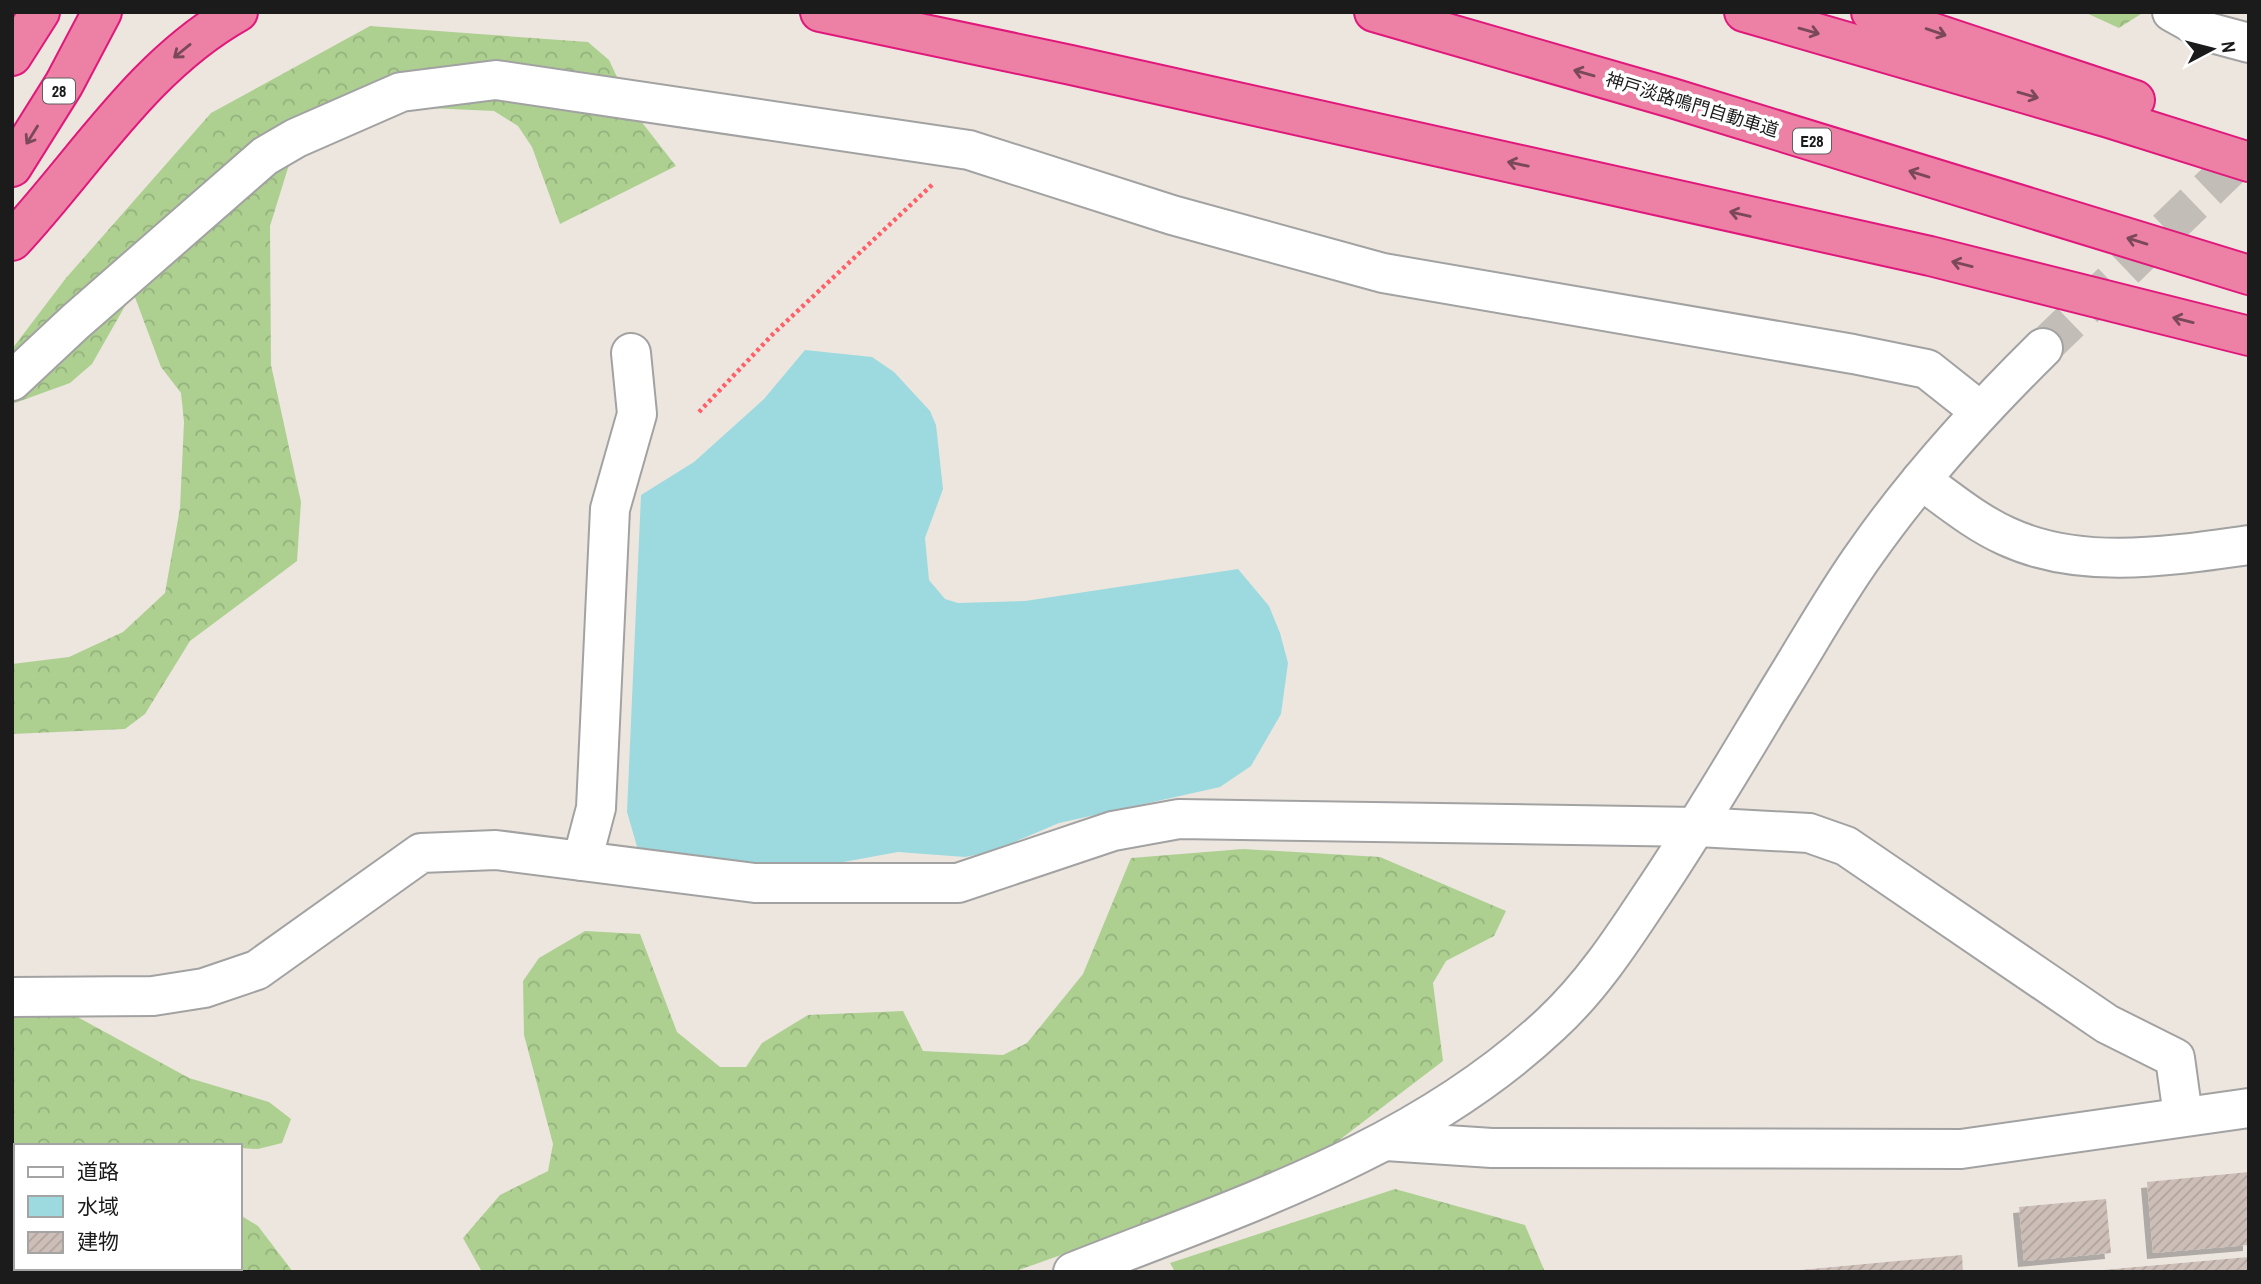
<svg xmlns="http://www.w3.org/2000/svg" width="2261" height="1284" font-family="'Archivo Narrow','Noto Sans JP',sans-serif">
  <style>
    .forest { fill: url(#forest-crowns) }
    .water { fill: #9cdadf }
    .building { fill: url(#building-hatch); filter: url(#shadow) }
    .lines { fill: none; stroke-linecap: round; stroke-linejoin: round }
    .minor-tunnel { stroke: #c3bdb8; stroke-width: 38; stroke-dasharray: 38 19; stroke-linecap: butt }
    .minor-casing { stroke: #a2a2a2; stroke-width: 42 }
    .highway-casing { stroke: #e0187b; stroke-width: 42 }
    .path { stroke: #ff5f67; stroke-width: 4.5; stroke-dasharray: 3.5 3.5; stroke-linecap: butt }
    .minor { stroke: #fff; stroke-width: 38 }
    .highway { stroke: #ec80a5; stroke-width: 38 }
    .oneway { stroke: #794859 }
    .labels { text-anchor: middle; stroke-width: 7; stroke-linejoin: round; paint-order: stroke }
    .shield { fill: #fff; stroke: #5f5f5f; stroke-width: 2 }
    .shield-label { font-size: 16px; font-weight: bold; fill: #1b1b1b }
    .street-label { font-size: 18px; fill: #1b1b1b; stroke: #fff }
  </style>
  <defs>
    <pattern id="forest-crowns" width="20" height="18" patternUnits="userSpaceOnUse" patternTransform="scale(1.75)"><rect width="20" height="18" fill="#add091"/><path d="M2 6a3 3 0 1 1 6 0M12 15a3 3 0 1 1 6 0" fill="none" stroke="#94b27c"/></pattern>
    <pattern id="building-hatch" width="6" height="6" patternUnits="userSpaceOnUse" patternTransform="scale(1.75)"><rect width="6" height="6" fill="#cdbeb8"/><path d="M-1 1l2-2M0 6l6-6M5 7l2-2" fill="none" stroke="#afa39e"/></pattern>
    <filter id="shadow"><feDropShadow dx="-6" dy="6" stdDeviation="0" flood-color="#0004"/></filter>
  </defs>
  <rect width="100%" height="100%" fill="#ede6df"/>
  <!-- forest -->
  <g class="forest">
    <polygon points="2084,12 2144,12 2119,28"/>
    <polygon points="370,26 588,42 609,60 633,111 676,166 560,224 532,147 518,126 494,111 341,104 317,124 288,168 270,226 271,365 301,502 297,561 190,641 145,714 125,729 12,734 12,664 69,657 123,632 165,593 180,508 184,422 181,393 161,367 133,292 92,364 70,383 12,404 12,349 66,278 211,113"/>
    <polygon points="1243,849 1380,857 1506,911 1494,936 1446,961 1433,983 1443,1061 1300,1170 1013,1272 482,1272 463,1238 500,1195 548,1171 553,1144 524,1035 523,981 539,958 585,931 640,934 677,1032 720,1067 746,1067 762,1043 808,1015 903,1011 923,1051 1003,1055 1027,1043 1083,974 1131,858"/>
    <polygon points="20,1014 72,1014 189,1078 269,1102 291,1119 282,1143 258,1149 240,1148 240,1146 16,1146 16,1157 12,1156 12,1020"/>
    <polygon points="1395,1189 1525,1225 1545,1272 1175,1272 1170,1263"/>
    <polygon points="240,1215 258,1226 293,1272 134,1272 134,1268 240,1268"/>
  </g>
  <!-- water -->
  <polygon class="water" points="805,350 872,357 894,372 930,411 936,425 943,489 925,538 929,580 945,599 958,603 1025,601 1238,569 1269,606 1280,633 1288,663 1281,714 1251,766 1220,787 1059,823 991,852 965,857 898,852 805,869 638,850 627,812 641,495 694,462 764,399"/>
  <!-- building -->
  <g class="building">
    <polygon points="2249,1172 2249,1245 2153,1253 2147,1182"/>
    <polygon points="2106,1199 2111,1253 2024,1261 2019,1207"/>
    <polygon points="1962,1255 1963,1272 1802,1272 1801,1270"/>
    <polygon points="2249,1257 2249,1272 2103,1272 2103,1270"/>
  </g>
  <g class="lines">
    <!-- minor-tunnel -->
    <polyline class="minor-tunnel" points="2043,348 2249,150"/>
    <defs>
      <g id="minor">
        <polyline points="2172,12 2208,32 2249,43"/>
        <polyline points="12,381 75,322 265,156 296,138 401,92 496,80 969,150 1172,215 1383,273 1853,354 1927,369 1980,411"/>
        <path d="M1921 480C1949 500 1975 522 2006 536 2081 571 2170 556 2249 545"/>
        <polyline points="582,861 596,808 610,509 637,414 631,353"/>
        <polyline points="12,997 153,996 204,988 257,970 421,853 496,850 755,883 958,883 1113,831 1179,819 1698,827 1809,833 1846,846 2107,1024 2175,1058 2183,1116"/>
        <polyline points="1386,1141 1492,1148 1961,1149 2249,1108"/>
        <path d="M1073 1272C1240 1206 1417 1150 1551 1024 1590 988 1620 943 1649 899 1696 830 1738 758 1781 687 1809 642 1835 595 1866 552 1918 478 1979 411 2043 348"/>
      </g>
      <g id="highway">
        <polyline points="820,12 1071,65 1930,256 2249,336"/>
        <polyline points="1374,12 1672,98 2249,275"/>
        <polyline points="1744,12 2109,118 2249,162"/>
        <polyline points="1871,12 2135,100"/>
        <polyline points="12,56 40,12"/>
        <polyline points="12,167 64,84 102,12"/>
        <path d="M12 241C85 163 142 66 238 12"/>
      </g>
    </defs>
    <!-- minor casing -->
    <use href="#minor" class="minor-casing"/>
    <!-- highway casing -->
    <use href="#highway" class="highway-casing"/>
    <!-- path -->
    <polyline class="path" points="699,412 773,334 934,183"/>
    <!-- minor -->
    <use href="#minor" class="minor"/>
    <!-- highway -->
    <use href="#highway" class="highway"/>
  </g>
  <!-- one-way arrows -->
  <defs><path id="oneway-shaft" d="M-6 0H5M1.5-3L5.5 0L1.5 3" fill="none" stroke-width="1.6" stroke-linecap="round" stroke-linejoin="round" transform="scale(1.75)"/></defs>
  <g class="oneway">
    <use href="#oneway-shaft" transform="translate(1809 31) rotate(16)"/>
    <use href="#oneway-shaft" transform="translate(1936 32) rotate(19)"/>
    <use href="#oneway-shaft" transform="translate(182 51) rotate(141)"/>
    <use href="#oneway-shaft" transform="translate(1584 73) rotate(-164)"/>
    <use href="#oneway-shaft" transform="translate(2028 95) rotate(16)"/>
    <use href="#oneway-shaft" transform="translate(32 135) rotate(122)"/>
    <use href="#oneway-shaft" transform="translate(1518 164) rotate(-168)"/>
    <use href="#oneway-shaft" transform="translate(1919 174) rotate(-163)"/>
    <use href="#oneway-shaft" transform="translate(1740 214) rotate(-167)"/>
    <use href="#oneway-shaft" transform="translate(2137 241) rotate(-163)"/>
    <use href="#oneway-shaft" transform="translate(1962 264) rotate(-166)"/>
    <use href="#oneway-shaft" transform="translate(2183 320) rotate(-166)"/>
  </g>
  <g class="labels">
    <!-- shield labels -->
    <g class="shield">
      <rect x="43" y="78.5" width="32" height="25" rx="5"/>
      <rect x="1793" y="128.5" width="38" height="25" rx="5"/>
    </g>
    <g class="shield-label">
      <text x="59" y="97">28</text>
      <text x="1812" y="147">E28</text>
    </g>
    <!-- street labels -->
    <g class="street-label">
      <text transform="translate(1692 105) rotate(17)" y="6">神戸淡路鳴門自動車道</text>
    </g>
  </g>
  <!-- border -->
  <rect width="2261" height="1284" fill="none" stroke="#1b1b1b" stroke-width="28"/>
  <!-- legend -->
  <rect x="14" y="1144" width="228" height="126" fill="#ffffff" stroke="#a4a4a4" stroke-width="2"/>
  <rect x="28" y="1167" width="35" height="10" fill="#ffffff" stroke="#a4a4a4" stroke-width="2"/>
  <text x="77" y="1179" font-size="21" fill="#1b1b1b">道路</text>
  <rect x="28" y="1196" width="35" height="21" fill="#9cdadf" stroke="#a4a4a4" stroke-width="2"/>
  <text x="77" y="1214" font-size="21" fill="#1b1b1b">水域</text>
  <rect x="28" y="1232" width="35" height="21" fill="url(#building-hatch)" stroke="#a4a4a4" stroke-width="2"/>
  <text x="77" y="1249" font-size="21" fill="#1b1b1b">建物</text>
  <!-- north arrow -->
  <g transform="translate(2212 49) rotate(83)" stroke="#ffffff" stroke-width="5" paint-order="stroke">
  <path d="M0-5L12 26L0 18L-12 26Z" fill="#1b1b1b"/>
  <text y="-10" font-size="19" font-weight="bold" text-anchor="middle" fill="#1b1b1b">N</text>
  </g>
</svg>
